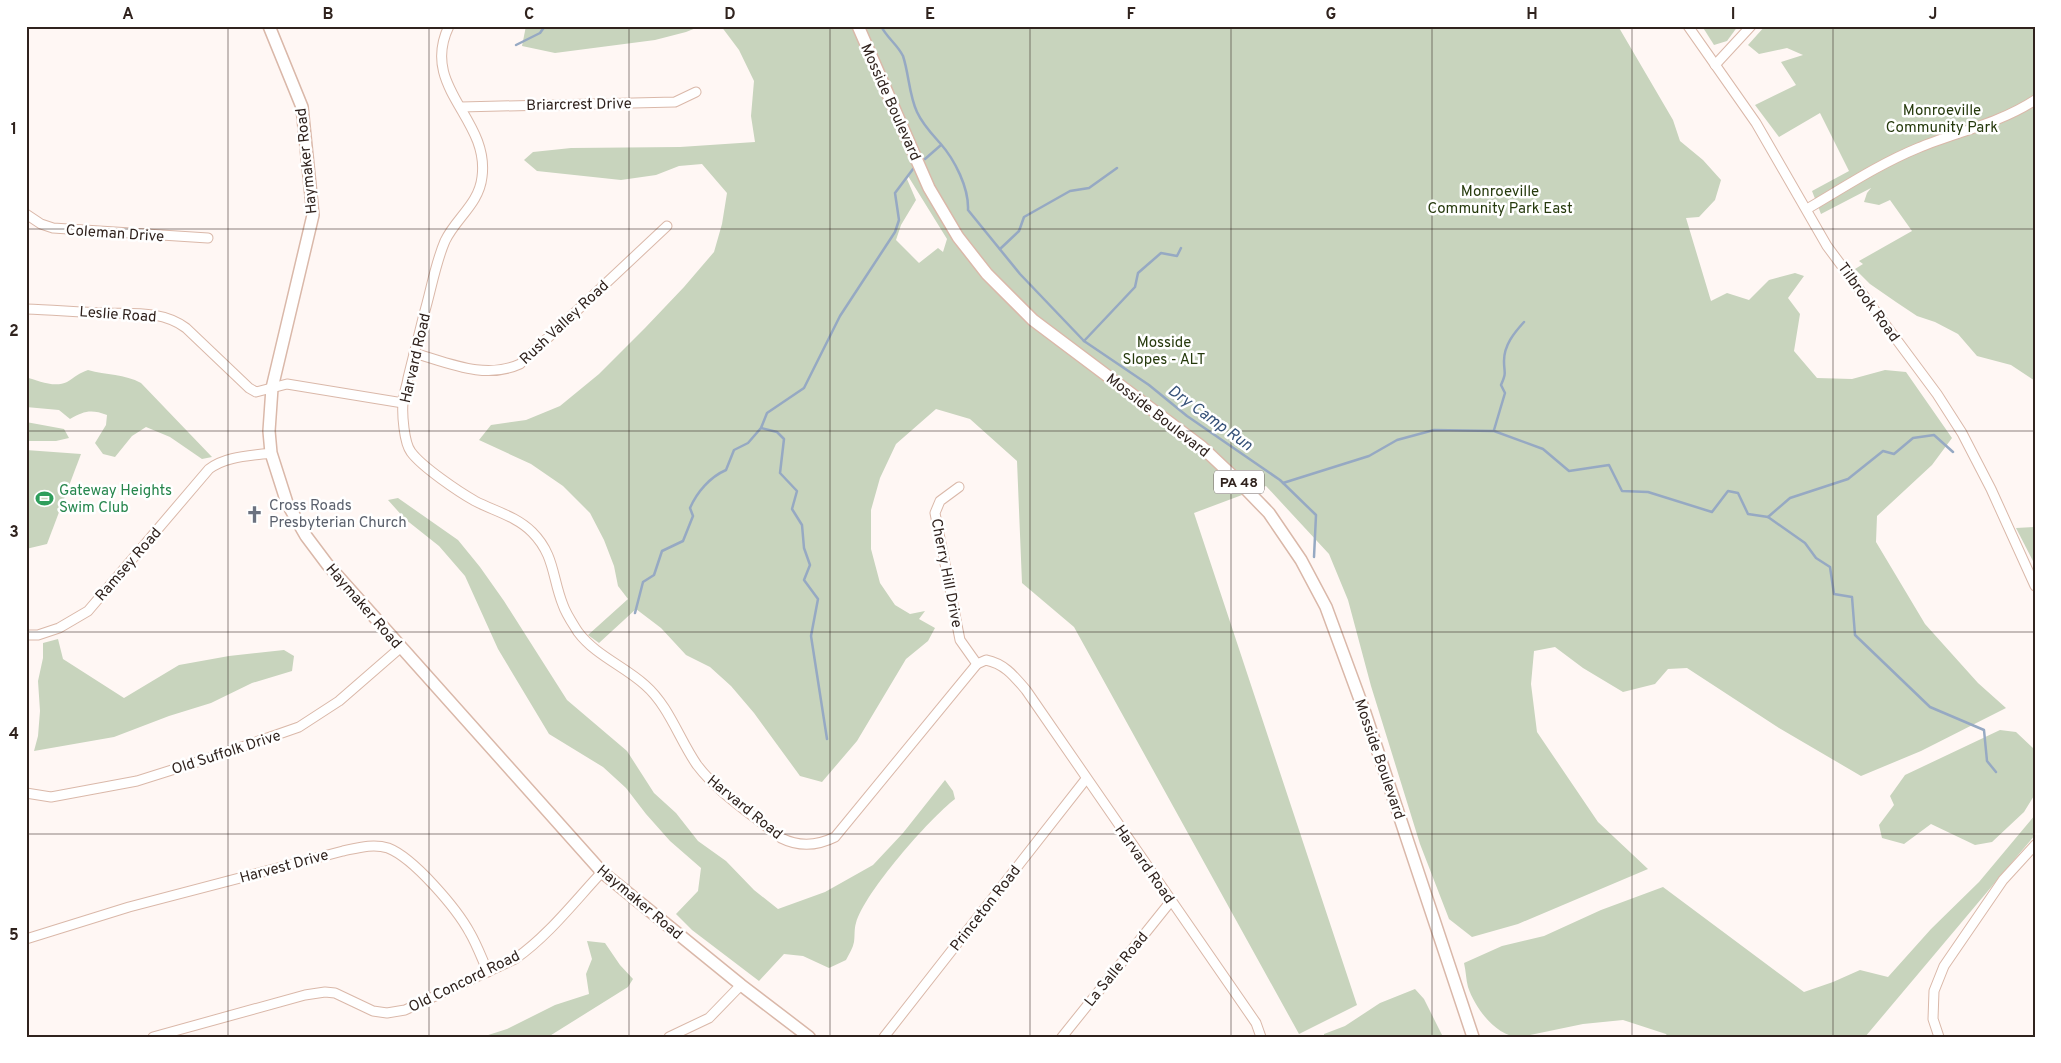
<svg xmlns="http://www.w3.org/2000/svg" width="2061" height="1063" font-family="Overpass,sans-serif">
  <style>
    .green { fill: #c8d4bd; fill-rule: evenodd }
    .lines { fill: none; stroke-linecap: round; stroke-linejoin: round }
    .stream { stroke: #96a9c3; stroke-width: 2.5 }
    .minor-casing { stroke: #dab8a9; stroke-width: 11 }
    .major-casing { stroke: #dab8a9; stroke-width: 14 }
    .minor { stroke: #fff; stroke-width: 9 }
    .major { stroke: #fff; stroke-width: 11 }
    .grid { fill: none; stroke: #30231e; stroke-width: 1; stroke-opacity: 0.55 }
    .labels { text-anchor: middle; stroke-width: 5; stroke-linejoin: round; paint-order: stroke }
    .shield { fill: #fff; stroke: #6e6562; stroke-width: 1 }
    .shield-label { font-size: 14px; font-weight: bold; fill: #30231e }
    .street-label { font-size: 15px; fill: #30231e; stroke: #fff }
    .park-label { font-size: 15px; fill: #263a0d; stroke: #fff }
    .leisure-label { font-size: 15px; fill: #27864d; stroke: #fff; text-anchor: start }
    .worship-label { font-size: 15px; fill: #5b616d; stroke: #fff; text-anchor: start }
    .water-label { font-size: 16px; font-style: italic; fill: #365279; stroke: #fff }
    .neatline { fill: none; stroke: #30231e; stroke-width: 2 }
    .grid-label { font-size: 16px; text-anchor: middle; font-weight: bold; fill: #30231e }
  </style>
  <rect width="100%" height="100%" fill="#fff7f4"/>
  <!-- green -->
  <g class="green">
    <polygon points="526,26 701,26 686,32 655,40 555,53 522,46"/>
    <path d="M721 26H1618L1673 120 1680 141 1703 160 1721 180 1715 200 1699 217 1686 218 1711 301 1727 293 1749 300 1769 280 1795 273 1804 276 1788 298 1800 314 1794 351 1817 378 1852 379 1885 370 1906 372 1952 438 1932 465 1877 516 1876 542 1925 624 1978 683 2006 708 1921 751 1861 776 1779 728 1687 668 1668 669 1655 684 1623 692 1583 668 1555 647 1534 651 1531 684 1537 732 1598 822 1648 869 1518 924 1472 937 1449 919 1420 844 1371 686 1348 600 1329 554 1266 486 1194 513 1357 1005 1299 1034 1074 627 1022 583 1017 461 970 419 936 409 896 444 880 478 871 510V549L880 583 895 605 910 614 925 611 919 619 935 628 928 641 906 659 857 741 822 782 800 776 754 713 731 686 710 667 686 655 661 628 636 609 599 643 588 635 628 599 618 586 614 566 604 540 590 513 563 486 531 464 479 440 491 425 526 420 560 406 599 374 645 328 684 287 714 252 722 224 727 193 702 164 679 166 656 175 621 180 537 171 524 160 533 152 571 148 680 147 755 142 751 116 754 81 739 50ZM908 176 947 239 943 252 938 248 919 263 896 240 901 225 916 200 907 179Z"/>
    <polygon points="1702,26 1738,26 1727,41 1714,45"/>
    <polygon points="1765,26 2035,26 2035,381 2011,365 1977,356 1958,334 1935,322 1917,316 1896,302 1870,284 1855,269 1863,264 1859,261 1912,231 1890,200 1879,205 1864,202 1867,193 1871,188 1821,214 1812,191 1849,171 1820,113 1779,137 1755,105 1796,85 1781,62 1803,55 1787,48 1759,54 1748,45"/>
    <path d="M88 370C106 375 125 374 141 383L212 457 202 459 170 437 146 427 132 436 115 457 103 454 95 443 106 425 107 415C91 409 84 411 70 419L59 410 26 407V377C38 381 55 388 67 382 75 377 79 373 88 370Z"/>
    <polygon points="26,422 64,429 69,438 56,441 26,441"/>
    <polygon points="26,450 81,454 47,544 26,549"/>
    <path d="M398 498 458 540 480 567 504 601 567 700 627 751 654 793 676 813 698 841 726 861 754 890 778 909 825 892 873 865 903 833 945 780 953 791 955 799C929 819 865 892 856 923 854 929 855 936 854 942 853 948 849 954 846 960L829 968 803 956 784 954 759 981 692 930 676 914 698 891 701 868 670 841 646 814 626 788 603 767 549 734 498 649 465 576 439 546 405 519 388 500Z"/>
    <polygon points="2035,527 2035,565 2016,528"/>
    <polygon points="58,639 63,659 124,698 179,665 229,656 284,650 294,656 292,671 252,683 211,703 169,716 114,737 34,751 38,736 40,711 38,681 43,658 43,643"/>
    <polygon points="2000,730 2016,732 2035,750 2035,794 2024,812 1992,842 1975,845 1931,824 1904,844 1882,838 1879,825 1894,805 1890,796 1905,775"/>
    <path d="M2035 815V835L1865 1037H1668L1666 1034 1623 1020 1583 1024 1520 1037C1496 1037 1475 1008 1468 987 1466 980 1466 971 1464 963L1502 946 1544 936 1601 910 1663 887 1804 992 1833 982 1860 970 1888 977 1931 929 1979 882Z"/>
    <polygon points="587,941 605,943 620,965 633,979 628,987 548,1037 482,1037 507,1029 555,1005 589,994 586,974 592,959"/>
    <polygon points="1415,989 1424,999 1443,1037 1324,1037 1324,1034 1345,1026 1380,1003"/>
  </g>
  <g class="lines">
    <!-- stream -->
    <g class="stream">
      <path d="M881 26C887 38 897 44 903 56 909 74 909 95 917 112 923 125 931 133 940 143 955 160 969 188 968 210L1020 274 1084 341 1149 385 1187 416 1280 480 1316 515 1314 557"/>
      <polyline points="516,45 540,33 545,26"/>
      <polyline points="925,159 941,145"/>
      <polyline points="1000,249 1019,231 1024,217 1070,191 1089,188 1117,168"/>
      <polyline points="1084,341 1135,287 1138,273 1161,253 1177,256 1181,248"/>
      <polyline points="761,428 777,432 784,439 780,473 797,491 792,509 802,525 804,548 810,565 804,580 818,599 811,636 827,739"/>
      <path d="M1494 430 1505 393 1501 385C1507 371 1504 374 1504 361 1504 345 1514 333 1524 322"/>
      <polyline points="1283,483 1369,456 1397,440 1434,430 1494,431 1543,449 1569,471 1609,465 1622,491 1648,492 1712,512 1728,491 1738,493 1748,514 1768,517 1805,543 1816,558 1830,567 1834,594 1852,597 1855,635 1930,707 1984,730 1987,761 1996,772"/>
      <polyline points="1768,517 1790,498 1848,479 1883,451 1894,454 1913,438 1934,435 1953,452"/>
      <path d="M635 613 643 582 654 575 662 551 683 541 693 516 690 508C697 492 710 477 726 470L734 450 748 443 761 428 767 413 804 388 840 316 895 232 899 220 895 193 913 169"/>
    </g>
    <defs>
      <g id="minor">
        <path d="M449 26C419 88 490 118 482 177 479 204 456 218 445 241 435 264 431 291 424 314 419 335 413 357 408 378 407 386 403 395 403 403 402 414 404 443 411 452 422 467 459 492 475 501 494 511 516 516 532 532 555 555 552 578 563 605 566 614 573 624 578 632 595 655 624 666 645 685 669 706 679 739 697 765 719 794 753 815 781 838 799 847 817 846 835 837L977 664 986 660C1005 664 1014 676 1026 690L1256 1023 1261 1037"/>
        <polyline points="1688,26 1756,123 1827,246 1937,394 1962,433 1991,489 2035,586"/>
        <polyline points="1715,65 1751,26"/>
        <polyline points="461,107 675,102 696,92"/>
        <path d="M1807 209C1843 188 1879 164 1918 148 1957 132 2000 123 2035 100"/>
        <polyline points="26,214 41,224 53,228 208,238"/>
        <path d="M26 309C52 310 78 312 104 313 132 314 162 310 186 328L249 388 256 392 287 384 403 403"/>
        <path d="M414 353C449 363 485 380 520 364L667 226"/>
        <polyline points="959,487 940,501 935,513 960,640 977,664"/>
        <path d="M26 635H38L59 628 88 611 209 469C226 456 250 456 271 453"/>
        <polyline points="26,793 51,797 137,781 213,757 299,727 339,701 400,648"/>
        <path d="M26 939 129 907 343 851C357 848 373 843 388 848 414 858 457 909 470 933 477 945 482 959 488 972"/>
        <path d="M153 1037 305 995 325 992 335 993 373 1011 387 1013 405 1010 515 959C548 936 574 902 602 872"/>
        <polyline points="669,1037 709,1018 741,985"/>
        <polyline points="884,1037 1086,779"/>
        <polyline points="1062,1037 1171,901"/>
        <polyline points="1939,1037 1933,1019 1934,991 1944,966 2003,880 2035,845"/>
      </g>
      <g id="major">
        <polyline points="269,26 302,107 313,215 272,388 269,431 271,453 287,503 306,536 327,564 602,872 741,985 809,1037"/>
        <polyline points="858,26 929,188 958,237 987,274 1033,320 1202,447 1239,482 1269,513 1301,560 1326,607 1365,713 1473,1037"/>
      </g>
    </defs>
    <!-- minor casing -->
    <use href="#minor" class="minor-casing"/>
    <!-- major casing -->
    <use href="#major" class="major-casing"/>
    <!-- minor -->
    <use href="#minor" class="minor"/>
    <!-- major -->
    <use href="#major" class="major"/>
  </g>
  <!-- grid -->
  <path class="grid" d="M228 26V1037M429 26V1037M629 26V1037M830 26V1037M1030 26V1037M1231 26V1037M1432 26V1037M1632 26V1037M1833 26V1037M26 229H2035M26 431H2035M26 632H2035M26 834H2035"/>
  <!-- icons -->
  <defs>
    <symbol id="stadium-bare" viewBox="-9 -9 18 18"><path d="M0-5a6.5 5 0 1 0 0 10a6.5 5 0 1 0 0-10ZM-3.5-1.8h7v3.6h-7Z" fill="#2e9e5b" stroke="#fff" stroke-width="2.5" paint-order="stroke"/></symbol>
    <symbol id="church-bare" viewBox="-9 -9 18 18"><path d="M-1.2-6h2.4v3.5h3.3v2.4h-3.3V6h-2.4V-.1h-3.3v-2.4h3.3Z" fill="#6b7280" stroke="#fff" stroke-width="2.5" paint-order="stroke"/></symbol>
  </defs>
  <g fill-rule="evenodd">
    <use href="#stadium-bare" x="32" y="486" width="25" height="25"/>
    <use href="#church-bare" x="242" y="502" width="25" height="25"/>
  </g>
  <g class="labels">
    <!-- shield labels -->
    <rect class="shield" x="1214" y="470.5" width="50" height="23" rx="4"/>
    <g class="shield-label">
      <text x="1239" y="487">PA 48</text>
    </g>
    <!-- street labels -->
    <g class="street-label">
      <text transform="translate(891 102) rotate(66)" y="5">Mosside Boulevard</text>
      <text transform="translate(579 104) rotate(-1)" y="5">Briarcrest Drive</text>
      <text transform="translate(306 161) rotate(-96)" y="5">Haymaker Road</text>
      <text transform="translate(115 233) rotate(4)" y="5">Coleman Drive</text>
      <text transform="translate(1869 302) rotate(54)" y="5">Tilbrook Road</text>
      <text transform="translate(118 314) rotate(4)" y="5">Leslie Road</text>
      <text transform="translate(564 322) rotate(-43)" y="5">Rush Valley Road</text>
      <text transform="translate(415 358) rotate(-77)" y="5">Harvard Road</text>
      <text transform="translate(1158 415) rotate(38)" y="5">Mosside Boulevard</text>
      <text transform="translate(128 564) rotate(-49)" y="5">Ramsey Road</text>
      <text transform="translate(947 573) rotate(79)" y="5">Cherry Hill Drive</text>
      <text transform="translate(364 606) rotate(49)" y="5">Haymaker Road</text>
      <text transform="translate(226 752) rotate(-18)" y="5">Old Suffolk Drive</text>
      <text transform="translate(1380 759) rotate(71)" y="5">Mosside Boulevard</text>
      <text transform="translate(745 807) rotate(39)" y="5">Harvard Road</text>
      <text transform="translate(1145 864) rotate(55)" y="5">Harvard Road</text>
      <text transform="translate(284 866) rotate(-15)" y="5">Harvest Drive</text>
      <text transform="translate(640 902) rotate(40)" y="5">Haymaker Road</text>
      <text transform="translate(985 908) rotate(-52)" y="5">Princeton Road</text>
      <text transform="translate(1116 969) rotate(-51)" y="5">La Salle Road</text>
      <text transform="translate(464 981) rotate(-26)" y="5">Old Concord Road</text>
    </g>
    <!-- park labels -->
    <g class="park-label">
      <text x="1942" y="115">Monroeville<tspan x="1942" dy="17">Community Park</tspan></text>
      <text x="1500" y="196">Monroeville<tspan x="1500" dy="17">Community Park East</tspan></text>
      <text x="1164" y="347">Mosside<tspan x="1164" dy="17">Slopes - ALT</tspan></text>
    </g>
    <!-- leisure labels -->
    <g class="leisure-label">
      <text x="59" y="495">Gateway Heights<tspan x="59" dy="17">Swim Club</tspan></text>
    </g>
    <!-- worship labels -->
    <g class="worship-label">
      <text x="269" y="510">Cross Roads<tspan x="269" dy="17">Presbyterian Church</tspan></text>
    </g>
    <!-- water labels -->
    <g class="water-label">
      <text transform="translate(1211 417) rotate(36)" y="6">Dry Camp Run</text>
    </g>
  </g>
  <!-- border -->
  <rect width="2061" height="1063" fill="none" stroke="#ffffff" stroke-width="55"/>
  <rect x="28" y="28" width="2006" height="1008" class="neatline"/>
  <g class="grid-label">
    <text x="128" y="19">A</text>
    <text x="328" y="19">B</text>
    <text x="529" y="19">C</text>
    <text x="730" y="19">D</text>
    <text x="930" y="19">E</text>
    <text x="1131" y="19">F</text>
    <text x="1331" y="19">G</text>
    <text x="1532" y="19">H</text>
    <text x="1733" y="19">I</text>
    <text x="1933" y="19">J</text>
    <text x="14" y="134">1</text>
    <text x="14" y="336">2</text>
    <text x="14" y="537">3</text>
    <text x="14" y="739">4</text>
    <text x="14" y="940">5</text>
  </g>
</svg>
